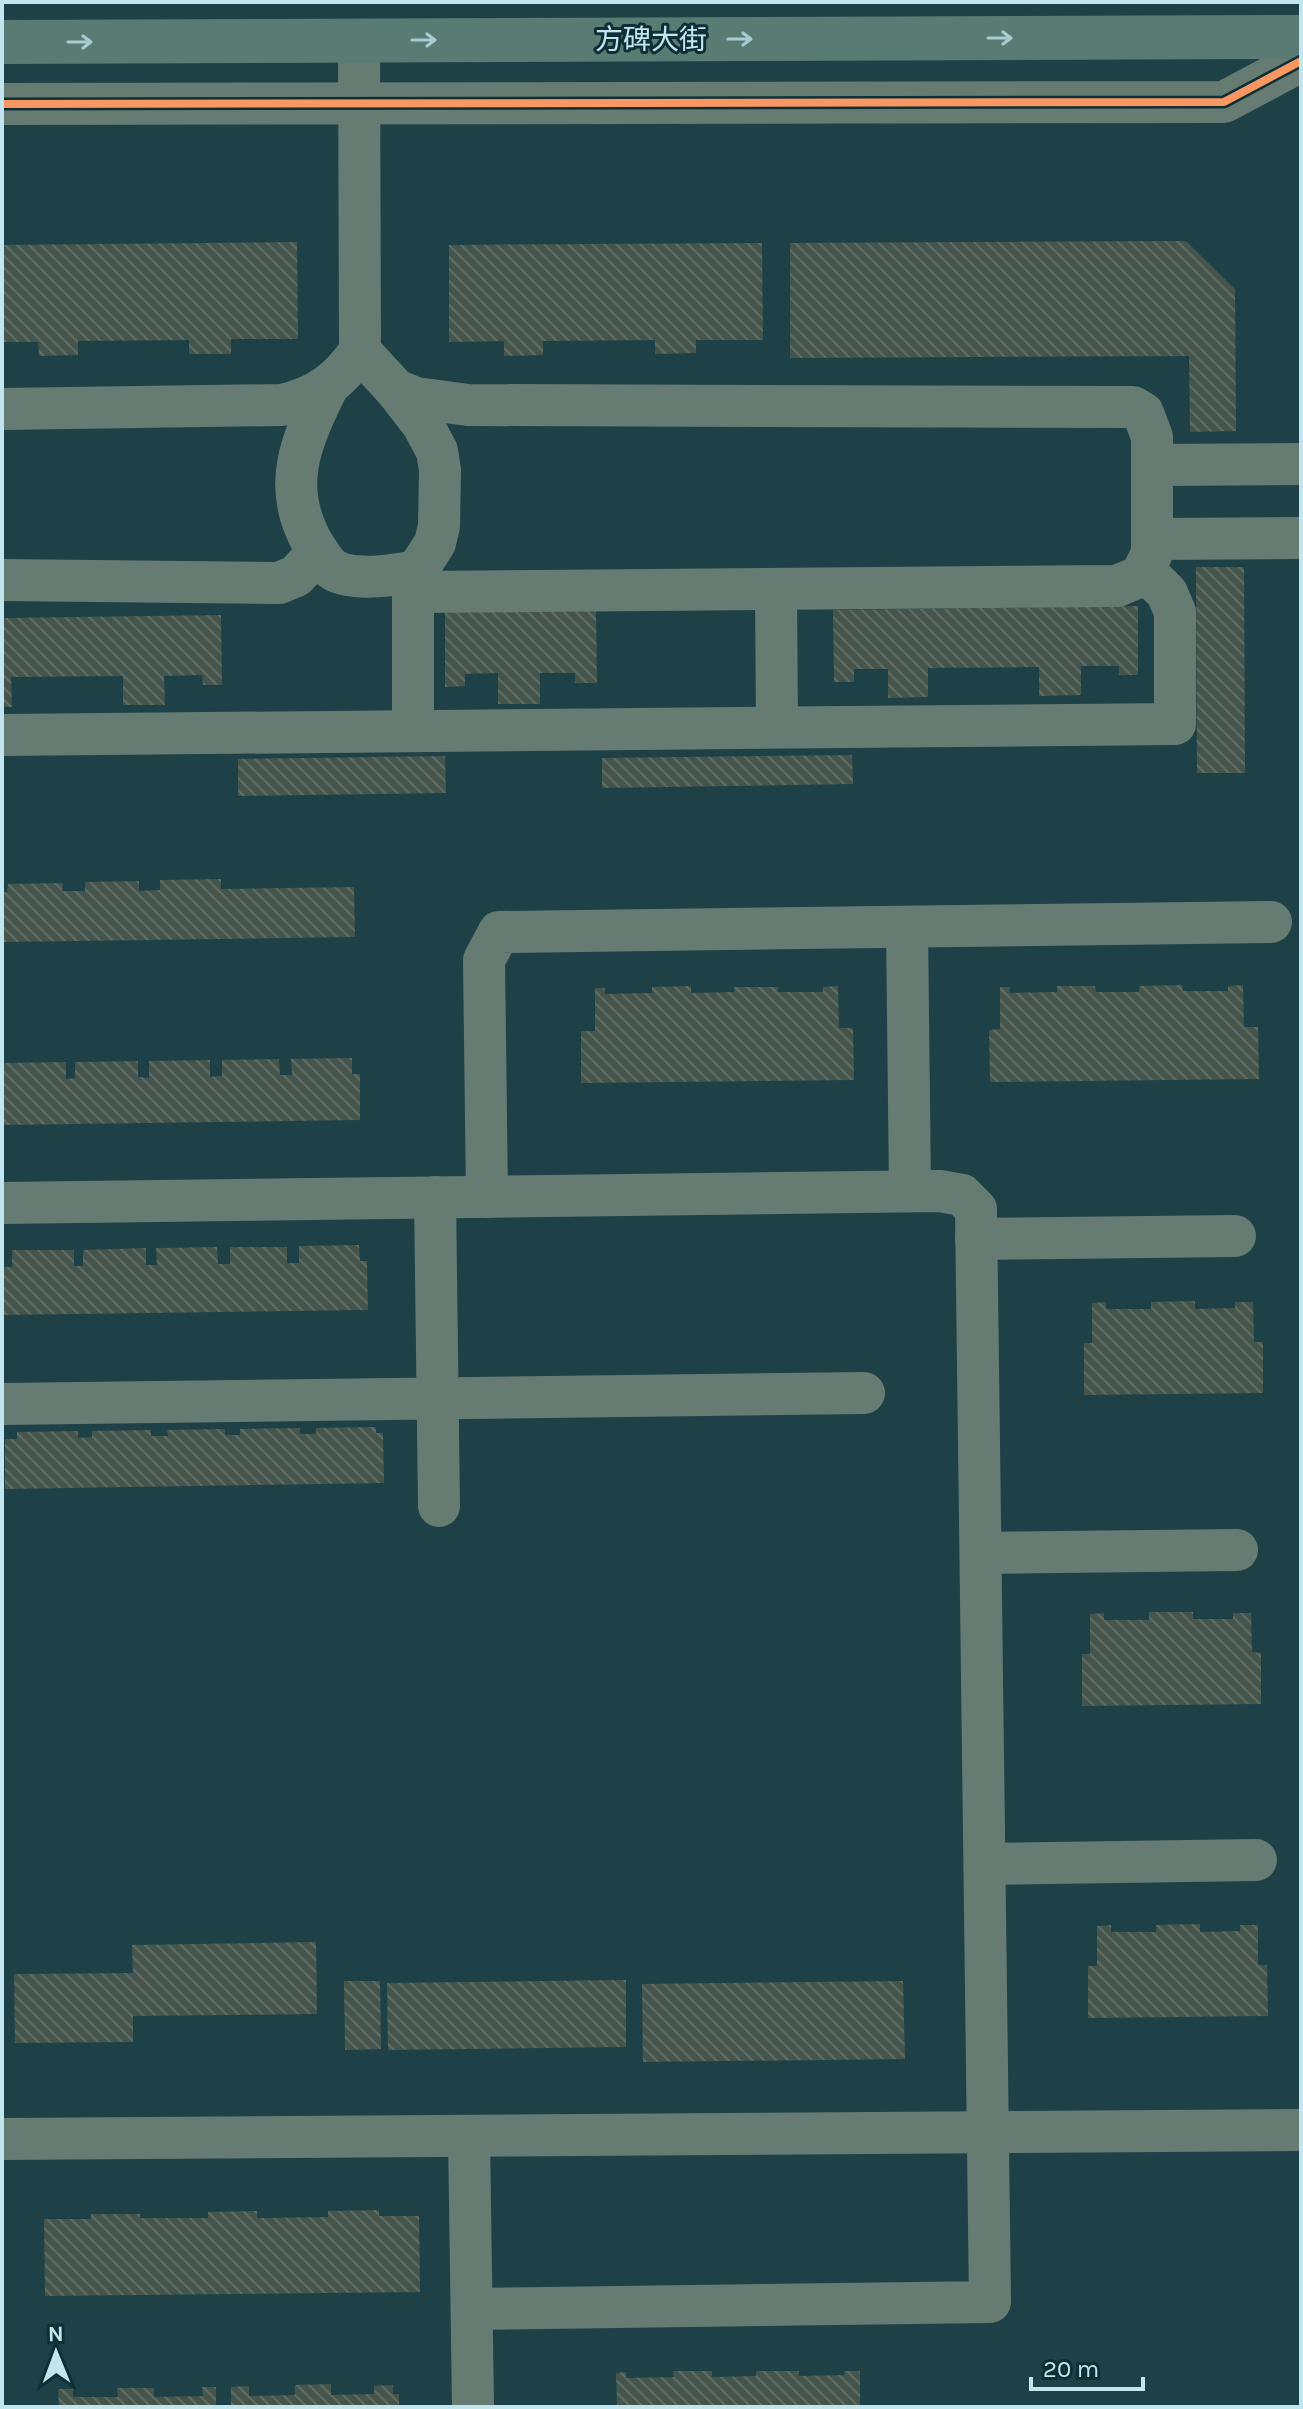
<svg xmlns="http://www.w3.org/2000/svg" width="1303" height="2409" font-family="Karla,'Noto Sans SC',sans-serif">
  <style>
    .building { fill: url(#building-back-hatch) }
    .lines { fill: none; stroke-linecap: round; stroke-linejoin: round }
    .minor { stroke: #667c72; stroke-width: 42 }
    .major { stroke: #5a7b73; stroke-width: 44 }
    .cycleway-casing { stroke: #0f2f37; stroke-width: 13 }
    .cycleway { stroke: #f99763; stroke-width: 8 }
    .oneway { stroke: #a8cbd1 }
    .labels { text-anchor: middle; stroke-width: 6; stroke-linejoin: round; paint-order: stroke }
    .street-label { font-size: 28px; fill: #c2e6f0; stroke: #0f2f37 }
  </style>
  <defs>
    <pattern id="building-back-hatch" width="6" height="6" patternUnits="userSpaceOnUse" patternTransform="scale(2)"><rect width="6" height="6" fill="#46554b"/><path d="M-1 5l2 2M0 0l6 6M5-1l2 2" fill="none" stroke="#5f6d65"/></pattern>
  </defs>
  <rect width="100%" height="100%" fill="#1e4148"/>
  <!-- building -->
  <g class="building">
    <polygon points="1186,241 1235,289 1236,431 1190,432 1189,356 790,358 790,243"/>
    <polygon points="297,242 298,339 231,339 231,354 189,354 189,340 78,341 78,355 39,356 38,342 2,342 2,245"/>
    <polygon points="762,243 763,340 696,340 696,353 655,354 655,340 543,341 543,355 504,356 504,341 449,342 449,245"/>
    <polygon points="1196,567 1244,567 1245,773 1197,773"/>
    <polygon points="1138,606 1138,675 1119,675 1119,666 1081,666 1081,695 1039,696 1039,667 928,668 928,697 888,698 888,669 854,669 854,682 834,682 833,610"/>
    <polygon points="596,610 597,683 575,683 575,673 540,673 540,704 498,704 498,673 465,674 465,686 445,687 445,611"/>
    <polygon points="221,615 222,685 203,685 202,675 164,676 165,705 123,705 123,676 11,677 12,707 2,707 2,618"/>
    <polygon points="852,755 853,784 602,788 602,758"/>
    <polygon points="445,756 446,793 238,796 238,759"/>
    <polygon points="221,879 221,889 354,887 355,937 2,942 2,892 7,892 8,884 63,883 62,891 85,891 85,882 139,881 139,891 160,890 160,880"/>
    <polygon points="1182,985 1183,991 1228,991 1228,986 1243,985 1244,1027 1258,1027 1259,1079 990,1082 989,1030 1000,1029 1000,987 1010,987 1010,993 1057,992 1057,986 1095,986 1096,992 1139,992 1139,986"/>
    <polygon points="691,986 691,993 734,992 734,987 778,987 778,992 823,992 823,987 838,986 839,1028 853,1028 854,1080 581,1083 581,1031 595,1031 595,988 605,988 605,994 652,993 652,987"/>
    <polygon points="352,1058 352,1074 360,1074 360,1120 2,1125 4,1063 66,1062 66,1079 75,1078 75,1062 138,1061 138,1077 149,1078 149,1061 210,1060 210,1077 222,1076 222,1060 279,1059 280,1075 292,1075 291,1059"/>
    <polygon points="359,1245 360,1261 367,1261 368,1310 4,1315 4,1267 12,1267 12,1250 74,1250 74,1266 83,1266 83,1250 146,1248 146,1265 157,1265 156,1248 217,1247 218,1264 230,1264 230,1247 287,1247 287,1263 299,1263 299,1246"/>
    <polygon points="1195,1301 1195,1309 1235,1308 1235,1302 1253,1302 1254,1342 1263,1342 1263,1393 1084,1395 1084,1343 1092,1343 1092,1303 1106,1302 1106,1309 1151,1309 1151,1302"/>
    <polygon points="376,1427 376,1433 383,1433 384,1483 5,1489 5,1439 17,1439 17,1432 78,1431 78,1438 92,1437 92,1431 151,1430 151,1436 168,1436 167,1430 225,1429 225,1435 240,1435 240,1429 300,1428 300,1434 316,1434 316,1428"/>
    <polygon points="1149,1612 1193,1612 1193,1619 1233,1619 1233,1613 1251,1613 1252,1652 1261,1653 1261,1704 1082,1706 1082,1654 1090,1654 1090,1614 1104,1613 1104,1620 1149,1620"/>
    <polygon points="1200,1924 1200,1932 1240,1931 1240,1925 1258,1925 1258,1965 1267,1965 1268,2016 1088,2018 1088,1966 1097,1966 1097,1926 1111,1925 1111,1932 1156,1932 1156,1925"/>
    <polygon points="316,1942 317,2014 133,2016 133,2042 15,2043 14,1974 133,1973 132,1945"/>
    <polygon points="626,1980 626,2047 388,2050 387,1983"/>
    <polygon points="344,1981 380,1981 381,2049 345,2050"/>
    <polygon points="903,1981 905,2059 643,2062 642,1984"/>
    <polygon points="379,2210 379,2216 419,2216 420,2292 45,2296 44,2219 91,2219 91,2214 140,2214 140,2218 208,2218 208,2212 257,2211 257,2218 328,2217 328,2211"/>
    <polygon points="673,2371 712,2371 712,2377 756,2376 756,2371 799,2371 799,2376 845,2375 844,2371 860,2371 860,2407 617,2407 616,2373 626,2372 626,2378 674,2377"/>
    <polygon points="331,2384 331,2395 374,2394 374,2386 393,2385 393,2394 399,2394 399,2407 231,2407 231,2387 249,2386 249,2396 295,2395 295,2385"/>
    <polygon points="202,2387 216,2387 216,2407 59,2407 58,2389 73,2389 73,2397 118,2397 117,2388 154,2388 154,2397 203,2396"/>
  </g>
  <g class="lines">
    <!-- minor -->
    <g class="minor">
      <polyline points="2,104 1224,102 1301,61"/>
      <polyline points="360,351 396,390 416,398 468,405 1133,407 1143,413 1152,437 1152,553 1141,576 1117,586 413,592"/>
      <path d="M328 386C301 441 280 486 313 544 321 556 327 570 343 574 367 580 393 575 417 571"/>
      <polyline points="396,390 423,425 437,451 440,470 439,526 435,543 417,571 413,592 413,731"/>
      <path d="M2 409 282 405C318 397 339 381 360 351L359 40"/>
      <polyline points="1152,465 1301,464"/>
      <polyline points="1152,539 1301,538"/>
      <polyline points="2,580 279,583 296,576 318,552"/>
      <polyline points="776,589 777,727"/>
      <polyline points="2,735 1175,724 1175,612 1167,593 1144,570"/>
      <polyline points="907,927 910,1191"/>
      <polyline points="435,1197 439,1506"/>
      <polyline points="487,1197 484,960 499,932 1271,922"/>
      <polyline points="2,1203 940,1191 962,1195 976,1209 990,2302 472,2309"/>
      <polyline points="976,1239 1235,1236"/>
      <polyline points="2,1404 864,1393"/>
      <polyline points="981,1553 1237,1550"/>
      <polyline points="985,1864 1256,1860"/>
      <polyline points="469,2136 473,2407"/>
      <polyline points="2,2139 1301,2130"/>
    </g>
    <!-- major -->
    <polyline class="major" points="2,42 1301,37"/>
    <defs>
      <polyline id="cycleway" points="2,104 1224,102 1301,61"/>
    </defs>
    <!-- cycleway casing -->
    <use href="#cycleway" class="cycleway-casing"/>
    <!-- cycleway -->
    <use href="#cycleway" class="cycleway"/>
  </g>
  <!-- one-way arrows -->
  <defs><path id="oneway-shaft" d="M-6 0H5M1.5-3L5.5 0L1.5 3" fill="none" stroke-width="1.6" stroke-linecap="round" stroke-linejoin="round" transform="scale(2)"/></defs>
  <g class="oneway">
    <use href="#oneway-shaft" transform="translate(1000 38)"/>
    <use href="#oneway-shaft" transform="translate(740 39)"/>
    <use href="#oneway-shaft" transform="translate(424 40)"/>
    <use href="#oneway-shaft" transform="translate(80 42)"/>
  </g>
  <g class="labels">
    <!-- street labels -->
    <g class="street-label">
      <text x="651" y="49">方碑大街</text>
    </g>
  </g>
  <!-- border -->
  <rect width="1303" height="2409" fill="none" stroke="#c2e6f0" stroke-width="8"/>
  <!-- north arrow -->
  <g transform="translate(56 2353) rotate(359)" stroke="#0f2f37" stroke-width="6" paint-order="stroke">
  <path d="M0-6L14 30L0 20L-14 30Z" fill="#c2e6f0"/>
  <text y="-12" font-size="22" font-weight="bold" text-anchor="middle" fill="#c2e6f0">N</text>
  </g>
  <!-- scale -->
  <path d="M1031 2377v12h112v-12" fill="none" stroke="#c2e6f0" stroke-width="4"/>
  <text x="1043" y="2377" font-size="24" fill="#c2e6f0" stroke="#0f2f37" stroke-width="6" paint-order="stroke">20 m</text>
</svg>
